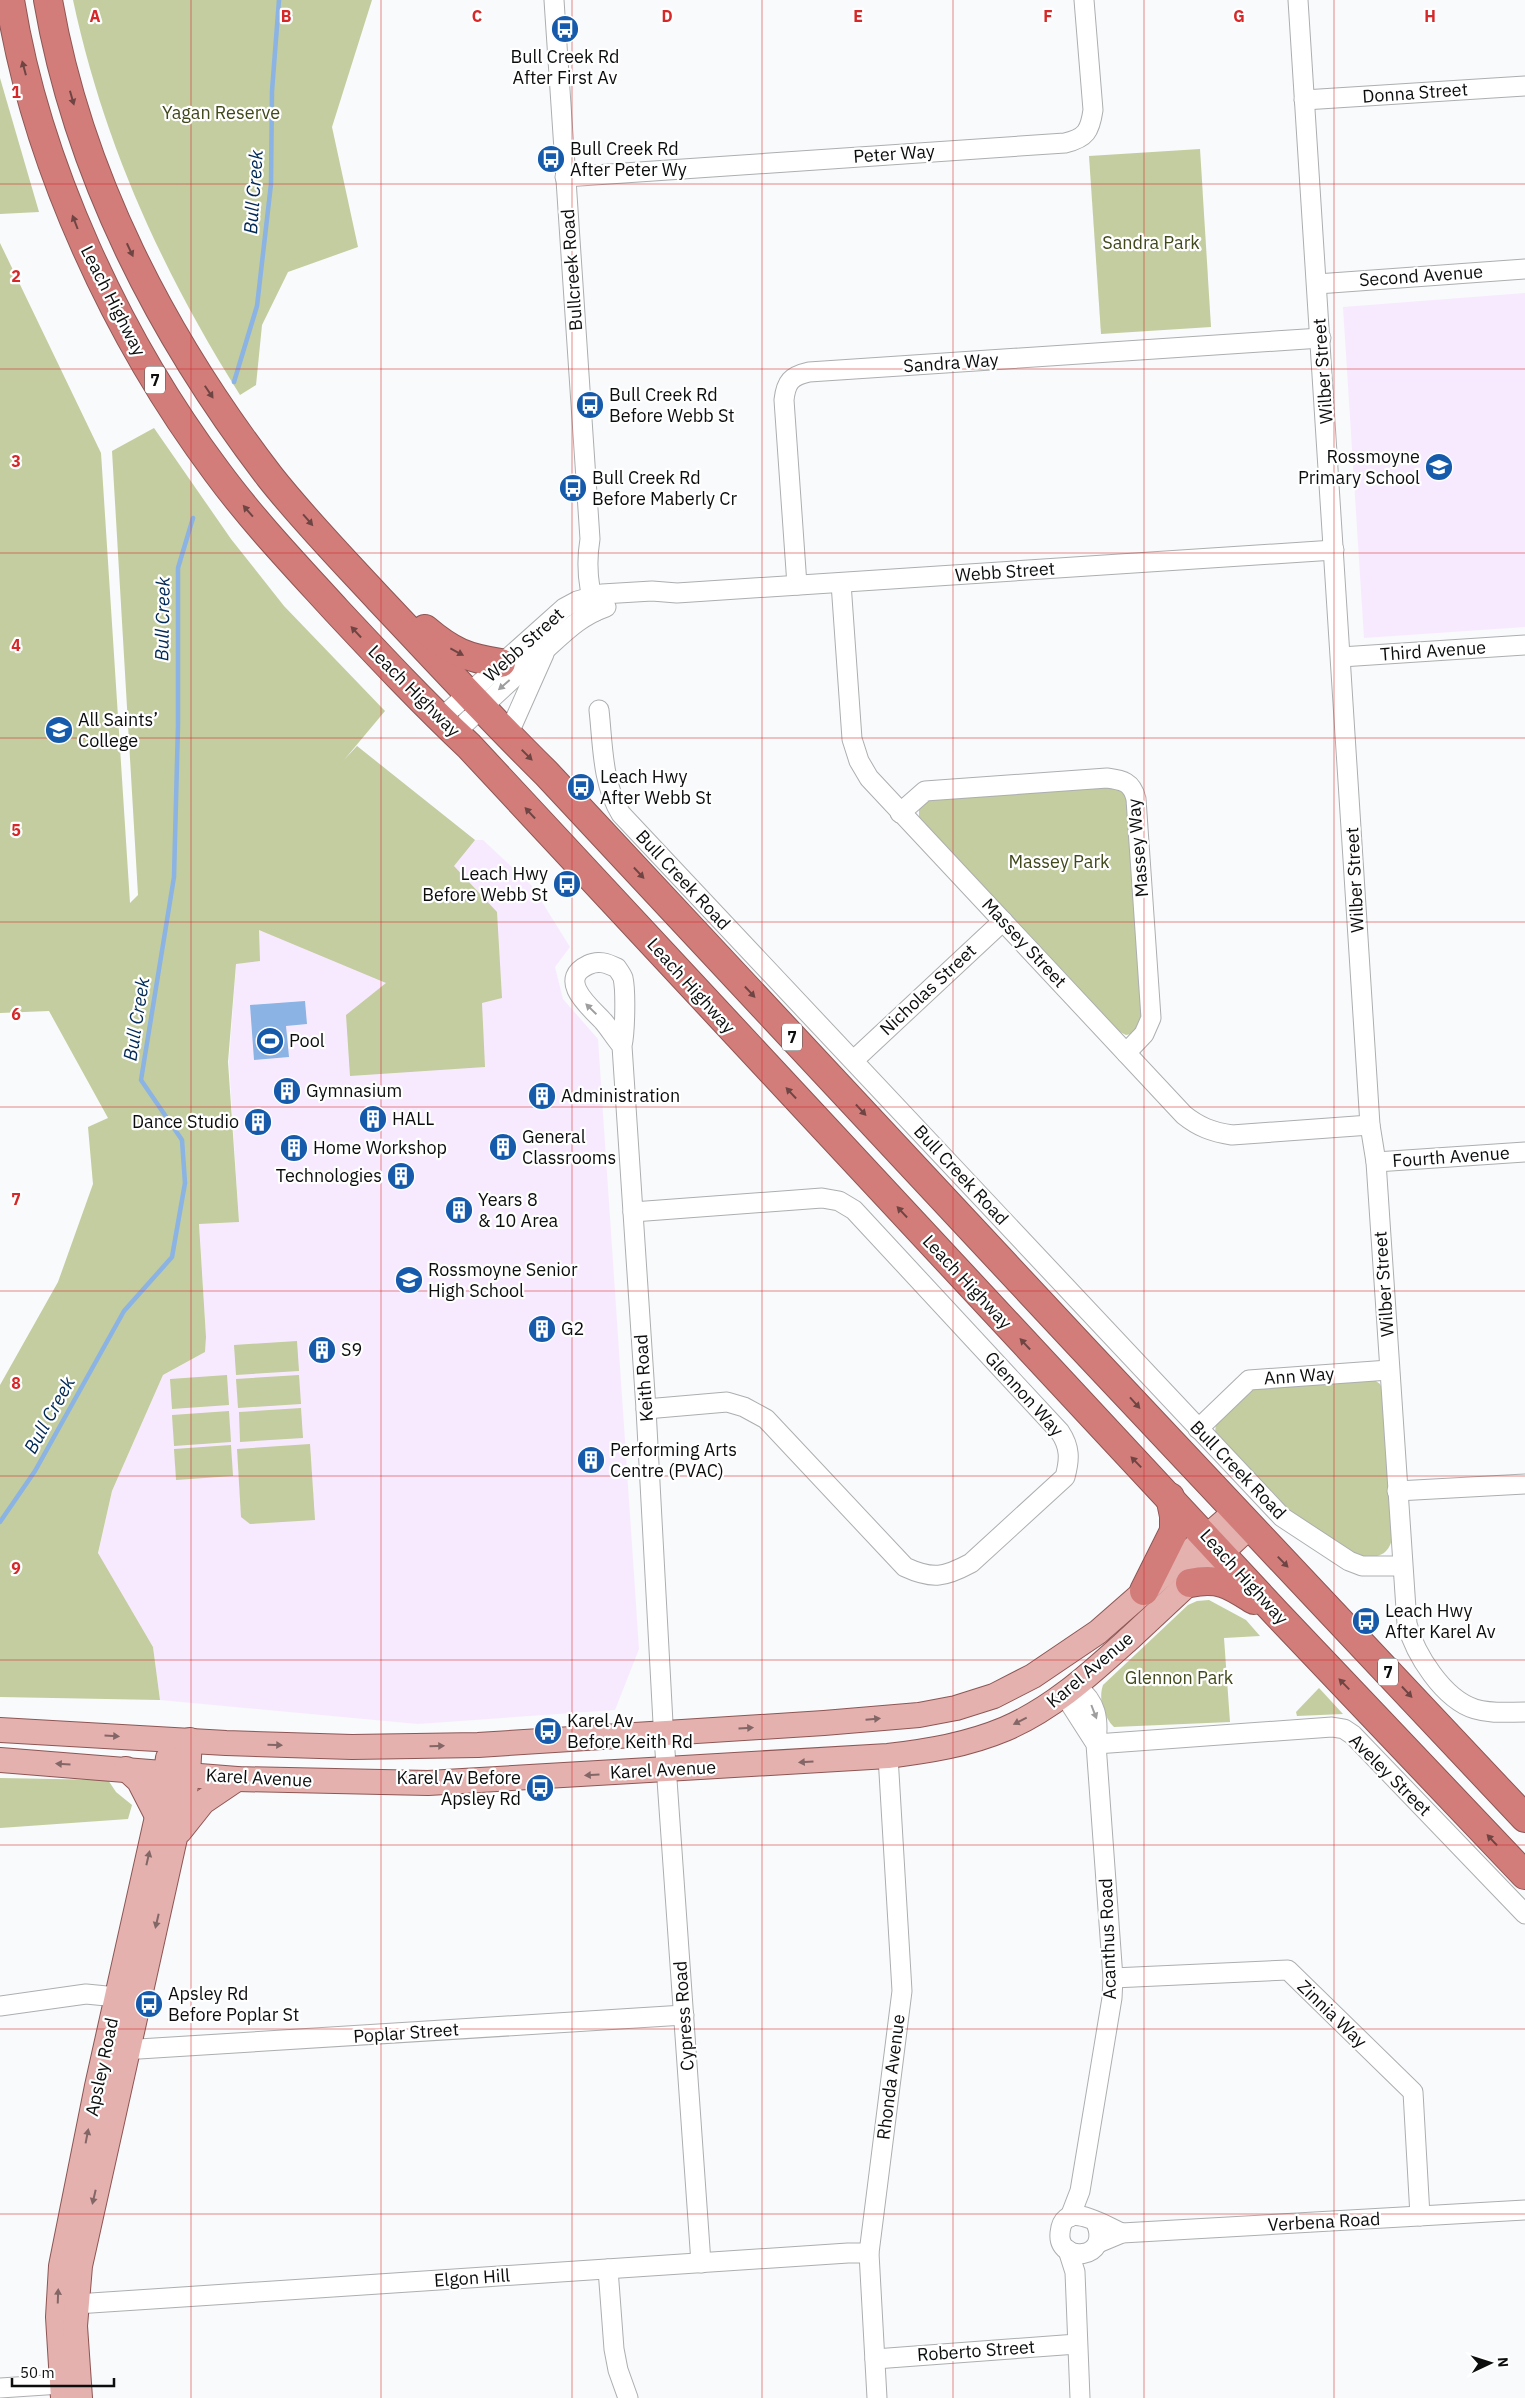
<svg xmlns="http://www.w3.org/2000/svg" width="1525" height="2398" font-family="'IBM Plex Sans',sans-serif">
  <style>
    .education { fill: #f8eafe }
    .green { fill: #c3cd9f }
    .water { fill: #8bb3e4 }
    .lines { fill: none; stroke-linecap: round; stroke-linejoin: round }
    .stream { stroke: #8bb3e4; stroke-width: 4.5 }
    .minor-casing { stroke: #acaeaf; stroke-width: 21 }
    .major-casing { stroke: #8d5654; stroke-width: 26 }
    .highway-casing { stroke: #8d5654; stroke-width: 30 }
    .minor { stroke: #fff; stroke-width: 19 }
    .major { stroke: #e4b1af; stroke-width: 24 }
    .highway { stroke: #d27d7a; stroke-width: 28 }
    .oneway { fill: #6f4544 }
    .oneway2 { fill: #9e9e9e }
    .oneway3 { fill: #836766 }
    .grid { fill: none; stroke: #d62828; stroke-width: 1; stroke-opacity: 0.55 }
    .labels { text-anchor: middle; stroke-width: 4.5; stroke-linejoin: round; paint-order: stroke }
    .shield { fill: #fff; stroke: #555656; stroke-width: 1 }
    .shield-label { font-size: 16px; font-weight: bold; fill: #0c0d0d }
    .poi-label { font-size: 18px; fill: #0c0d0d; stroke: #fff; text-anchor: start }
    .street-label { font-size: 18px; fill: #0c0d0d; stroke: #fff }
    .park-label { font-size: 18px; fill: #41481a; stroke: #fff }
    .water-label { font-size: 19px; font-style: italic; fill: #002955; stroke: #fff }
    .grid-label { font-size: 16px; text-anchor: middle; font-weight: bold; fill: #d62828; stroke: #fff; stroke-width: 4.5; stroke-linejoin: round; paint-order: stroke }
  </style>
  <rect width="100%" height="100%" fill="#f8fafc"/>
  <!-- education -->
  <g class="education">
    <polygon points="1525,293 1525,627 1364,638 1343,307"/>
    <polygon points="357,746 475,840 483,840 532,886 570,947 555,967 563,999 598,1039 639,1649 615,1710 418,1724 160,1700 153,1647 98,1554 112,1491 163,1375 205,1352 206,1337 199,1223 239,1222 229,1062 236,964"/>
  </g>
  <!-- green -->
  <g class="green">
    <path d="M73 0H372L332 127 358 247 288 272 262 325 256 385 240 395C162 271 104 144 73 0Z"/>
    <polygon points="0,78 39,212 0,214"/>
    <polygon points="1200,149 1211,327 1101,334 1089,156"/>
    <polygon points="0,243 101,453 130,903 138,895 112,451 154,428 231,539 284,606 385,711 344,760 357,746 475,840 454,866 497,912 502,998 482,1003 485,1067 350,1076 346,1015 386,983 259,930 260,961 236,964 228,1062 239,1222 199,1224 206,1337 205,1352 163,1375 112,1491 98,1553 153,1647 160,1700 0,1697 0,1385 58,1282 93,1184 88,1127 108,1118 49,1011 0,1013"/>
    <polygon points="1115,785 1124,789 1129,800 1143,1017 1136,1033 1126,1035 1118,1031 919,817 919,808 924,800"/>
    <polygon points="297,1341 299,1371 236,1375 234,1345"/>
    <polygon points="227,1375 229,1405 172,1409 170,1379"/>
    <polygon points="299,1375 301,1404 238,1408 236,1379"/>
    <path d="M1373 1379 1380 1384 1384 1393 1393 1534C1390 1554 1381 1557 1362 1558L1285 1511 1215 1433 1216 1423 1253 1386Z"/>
    <polygon points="301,1408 303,1438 240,1442 239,1412"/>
    <polygon points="229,1411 231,1442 174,1446 172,1415"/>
    <polygon points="310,1444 315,1520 250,1524 241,1517 237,1449"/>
    <polygon points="231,1445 233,1476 176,1480 174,1449"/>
    <path d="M1209 1600 1246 1620 1260 1636 1224 1638 1230 1722 1114 1727C1104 1717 1098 1699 1103 1685L1188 1605 1197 1601Z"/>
    <polygon points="1319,1688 1343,1714 1297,1716 1296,1712"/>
    <polygon points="0,1778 108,1780 116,1792 132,1805 128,1819 0,1828"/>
  </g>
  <!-- water -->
  <polygon class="water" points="305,1001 307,1024 286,1026 289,1057 254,1060 250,1005"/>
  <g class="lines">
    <!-- stream -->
    <g class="stream">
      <polyline points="234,382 257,306 271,184 272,91 279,0"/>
      <polyline points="0,1522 35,1471 124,1311 172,1257 185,1183 182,1140 141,1080 174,877 178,725 178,568 193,518"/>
    </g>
    <defs>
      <g id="minor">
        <path d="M554 0 590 539C586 563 588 588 596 611"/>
        <path d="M1298 0 1370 1125 1376 1162 1407 1624C1415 1654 1443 1699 1475 1709 1491 1714 1508 1712 1525 1712"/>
        <polyline points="1304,100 1525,86"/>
        <path d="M565 177 1065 143C1086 138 1090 131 1093 110L1084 0"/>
        <polyline points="1317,284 1525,269"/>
        <path d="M841 583 852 739 859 761 869 778 1184 1115C1199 1127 1212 1132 1232 1135L1370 1125"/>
        <path d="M797 585 784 400C786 382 791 376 809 372L1321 338"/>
        <polyline points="1341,657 1525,645"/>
        <path d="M599 710C603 746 602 783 621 814L1282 1517 1349 1561 1362 1566H1402"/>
        <polyline points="440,719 564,608 577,601 602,594 652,591 677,593 1334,550"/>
        <path d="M455 733C484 705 514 677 545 650 565 632 580 616 606 607"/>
        <polyline points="508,735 544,654"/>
        <path d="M900 813 925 791 1107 778C1123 780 1132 782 1136 799L1151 1018 1144 1034 1126 1053"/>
        <path d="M622 1046C615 1038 610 1029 603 1021 591 1008 556 980 588 965 598 960 607 963 617 968 619 971 622 975 623 978 626 991 625 1033 622 1046L646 1409 663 1723 701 2263"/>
        <polyline points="854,1060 1003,921"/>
        <polyline points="1376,1162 1525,1152"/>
        <path d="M633 1212 822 1198 839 1201 854 1210 1060 1432C1070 1447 1070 1459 1065 1477L971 1563C945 1577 933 1580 905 1567L766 1419 744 1407 727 1402 646 1409"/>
        <polyline points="1198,1429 1249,1380 1389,1370"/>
        <polyline points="1397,1491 1525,1484"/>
        <polyline points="1096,1744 1332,1727 1344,1729 1353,1735 1525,1914"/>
        <polyline points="1113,1978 1288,1970 1413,2092 1420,2216"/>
        <polyline points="0,2006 86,1994 117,1997"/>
        <polyline points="128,2048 139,2049 684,2015"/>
        <path d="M1070 2217 1080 2191 1112 1998 1113 1978 1096 1744C1099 1719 1097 1702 1076 1686L1071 1705 1096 1744"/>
        <path d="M1096 2223C1112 2260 1057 2264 1060 2233 1063 2197 1106 2227 1122 2233"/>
        <polyline points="1098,2243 1122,2233 1525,2210"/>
        <polyline points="1068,2250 1075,2272 1080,2398"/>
        <polyline points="608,2269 614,2349 618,2370 628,2398"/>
        <polyline points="76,2304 848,2253 869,2253"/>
        <polyline points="875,2359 1077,2344"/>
        <polyline points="0,2388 76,2383"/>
        <polyline points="877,2398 869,2253 902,1991 888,1756"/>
      </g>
      <g id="major">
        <polyline points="0,1730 226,1743 352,1747 478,1745 824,1723 919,1715 956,1708 994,1696 1033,1676 1098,1632 1235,1512"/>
        <path d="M0 1760 237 1779 428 1783 888 1756C928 1751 967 1745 1005 1729 1054 1708 1091 1673 1130 1638 1170 1601 1209 1564 1249 1527"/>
        <polyline points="126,1769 139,1781 157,1816"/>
        <polyline points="180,1831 203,1802 237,1779"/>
        <polyline points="63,2398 58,2317 61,2266 97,2086 163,1790 168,1758"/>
        <polyline points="80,2398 75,2326 80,2266 183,1802 188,1774 190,1740"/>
      </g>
      <g id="highway">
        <path d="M10 0C36 164 118 340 217 472 253 521 296 566 337 611 380 657 423 703 469 746L1277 1614 1525 1875"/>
        <path d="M48 0C78 175 163 338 270 477 304 520 343 560 380 600 435 658 489 717 546 773 871 1123 1197 1471 1525 1818"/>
        <path d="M425 629C452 652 467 658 501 663"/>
        <path d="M1190 1583C1220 1577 1230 1585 1254 1600"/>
        <polyline points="1144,1591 1174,1531 1174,1516 1170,1497"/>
      </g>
    </defs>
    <!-- minor casing -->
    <use href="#minor" class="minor-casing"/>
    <!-- major casing -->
    <use href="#major" class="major-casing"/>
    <!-- highway casing -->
    <use href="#highway" class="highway-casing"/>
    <!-- minor -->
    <use href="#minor" class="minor"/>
    <!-- major -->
    <use href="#major" class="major"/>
    <!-- highway -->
    <use href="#highway" class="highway"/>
  </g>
  <!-- one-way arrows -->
  <defs><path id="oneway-solid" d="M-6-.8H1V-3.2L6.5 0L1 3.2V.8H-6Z" transform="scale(1.25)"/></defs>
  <g class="oneway">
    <use href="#oneway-solid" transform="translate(24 68) rotate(-105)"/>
    <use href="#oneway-solid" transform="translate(72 98) rotate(74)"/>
    <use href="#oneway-solid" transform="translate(75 222) rotate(-111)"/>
    <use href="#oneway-solid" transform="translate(130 250) rotate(65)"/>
    <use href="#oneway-solid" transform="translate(209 392) rotate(56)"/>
    <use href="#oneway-solid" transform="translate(248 511) rotate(-131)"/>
    <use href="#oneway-solid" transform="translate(308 520) rotate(49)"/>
    <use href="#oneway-solid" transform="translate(356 632) rotate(-133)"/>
    <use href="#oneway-solid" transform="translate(457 652) rotate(28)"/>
    <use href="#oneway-solid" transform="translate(527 755) rotate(45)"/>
    <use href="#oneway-solid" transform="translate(530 813) rotate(-133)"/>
    <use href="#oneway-solid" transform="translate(639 873) rotate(47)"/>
    <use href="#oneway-solid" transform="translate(750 992) rotate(47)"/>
    <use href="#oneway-solid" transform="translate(791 1093) rotate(-133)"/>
    <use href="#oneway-solid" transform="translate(861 1110) rotate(47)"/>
    <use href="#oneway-solid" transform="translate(902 1212) rotate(-133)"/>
    <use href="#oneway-solid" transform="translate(1025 1344) rotate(-133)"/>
    <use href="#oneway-solid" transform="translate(1135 1403) rotate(48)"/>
    <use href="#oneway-solid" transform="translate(1136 1462) rotate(-134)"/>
    <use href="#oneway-solid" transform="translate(1283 1562) rotate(46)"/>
    <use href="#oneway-solid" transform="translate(1344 1684) rotate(-134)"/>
    <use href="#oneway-solid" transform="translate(1407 1692) rotate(47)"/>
    <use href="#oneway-solid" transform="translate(1492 1840) rotate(-133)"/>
  </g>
  <g class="oneway2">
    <use href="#oneway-solid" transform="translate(504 685) rotate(139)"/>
    <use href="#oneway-solid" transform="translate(591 1009) rotate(-136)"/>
    <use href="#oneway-solid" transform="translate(1094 1712) rotate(69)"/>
  </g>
  <g class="oneway3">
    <use href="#oneway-solid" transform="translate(873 1719) rotate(-5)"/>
    <use href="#oneway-solid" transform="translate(1020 1721) rotate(153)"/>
    <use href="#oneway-solid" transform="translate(746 1728) rotate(-3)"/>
    <use href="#oneway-solid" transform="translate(112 1736) rotate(3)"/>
    <use href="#oneway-solid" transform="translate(275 1745) rotate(2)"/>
    <use href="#oneway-solid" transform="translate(437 1746) rotate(-1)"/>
    <use href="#oneway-solid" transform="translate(806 1762) rotate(176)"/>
    <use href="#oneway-solid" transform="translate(63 1764) rotate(-176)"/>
    <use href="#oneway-solid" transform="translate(592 1775) rotate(177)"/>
    <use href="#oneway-solid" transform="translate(148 1858) rotate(-77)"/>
    <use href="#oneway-solid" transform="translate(157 1921) rotate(103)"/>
    <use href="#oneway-solid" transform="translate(87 2136) rotate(-79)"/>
    <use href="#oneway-solid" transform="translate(94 2197) rotate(103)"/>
    <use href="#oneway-solid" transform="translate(58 2296) rotate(-88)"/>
  </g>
  <!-- grid -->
  <path class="grid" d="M191 0V2398M381 0V2398M572 0V2398M762 0V2398M953 0V2398M1144 0V2398M1334 0V2398M0 184H1525M0 369H1525M0 553H1525M0 738H1525M0 922H1525M0 1107H1525M0 1291H1525M0 1476H1525M0 1660H1525M0 1845H1525M0 2029H1525M0 2214H1525"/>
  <!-- icons -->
  <defs>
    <symbol id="bus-disc" viewBox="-11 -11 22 22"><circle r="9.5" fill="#165bab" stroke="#fff"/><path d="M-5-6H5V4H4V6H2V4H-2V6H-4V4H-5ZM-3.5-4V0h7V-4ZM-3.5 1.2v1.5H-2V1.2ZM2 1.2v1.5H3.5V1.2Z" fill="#fff"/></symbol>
    <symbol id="school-disc" viewBox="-11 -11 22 22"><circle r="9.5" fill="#165bab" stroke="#fff"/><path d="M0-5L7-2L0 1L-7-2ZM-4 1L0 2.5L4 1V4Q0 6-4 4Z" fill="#fff"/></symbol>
    <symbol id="stadium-disc" viewBox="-11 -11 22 22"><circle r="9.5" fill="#165bab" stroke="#fff"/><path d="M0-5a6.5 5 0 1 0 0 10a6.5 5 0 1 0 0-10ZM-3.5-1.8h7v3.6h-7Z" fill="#fff"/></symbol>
    <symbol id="building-disc" viewBox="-11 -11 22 22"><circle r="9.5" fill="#165bab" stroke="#fff"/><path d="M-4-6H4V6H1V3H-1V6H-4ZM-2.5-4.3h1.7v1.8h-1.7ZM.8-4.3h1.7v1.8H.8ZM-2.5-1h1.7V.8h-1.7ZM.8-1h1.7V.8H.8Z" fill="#fff"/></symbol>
  </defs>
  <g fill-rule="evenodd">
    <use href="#bus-disc" x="549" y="13" width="32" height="32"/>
    <use href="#bus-disc" x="535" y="143" width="32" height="32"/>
    <use href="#bus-disc" x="574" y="389" width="32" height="32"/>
    <use href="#school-disc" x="1423" y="451" width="32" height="32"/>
    <use href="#bus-disc" x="557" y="472" width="32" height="32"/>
    <use href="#school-disc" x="43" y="714" width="32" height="32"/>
    <use href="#bus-disc" x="565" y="771" width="32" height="32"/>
    <use href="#bus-disc" x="551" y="868" width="32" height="32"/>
    <use href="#stadium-disc" x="254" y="1025" width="32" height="32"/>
    <use href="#building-disc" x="271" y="1075" width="32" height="32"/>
    <use href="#building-disc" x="526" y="1080" width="32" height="32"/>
    <use href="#building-disc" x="357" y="1103" width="32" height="32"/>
    <use href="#building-disc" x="242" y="1106" width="32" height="32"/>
    <use href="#building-disc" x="487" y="1131" width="32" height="32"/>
    <use href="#building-disc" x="278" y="1132" width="32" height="32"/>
    <use href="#building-disc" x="385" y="1160" width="32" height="32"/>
    <use href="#building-disc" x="443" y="1194" width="32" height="32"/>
    <use href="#school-disc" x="393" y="1264" width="32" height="32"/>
    <use href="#building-disc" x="526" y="1313" width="32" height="32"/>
    <use href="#building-disc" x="306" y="1334" width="32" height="32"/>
    <use href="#building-disc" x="575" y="1444" width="32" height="32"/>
    <use href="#bus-disc" x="1350" y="1605" width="32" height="32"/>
    <use href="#bus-disc" x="532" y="1715" width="32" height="32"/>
    <use href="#bus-disc" x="524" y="1772" width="32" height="32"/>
    <use href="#bus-disc" x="133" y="1988" width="32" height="32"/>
  </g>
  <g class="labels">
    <!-- shield labels -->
    <g class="shield">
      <rect x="145" y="366.5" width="20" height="27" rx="4"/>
      <rect x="782" y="1023.5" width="20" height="27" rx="4"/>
      <rect x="1378" y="1658.5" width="20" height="27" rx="4"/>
    </g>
    <g class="shield-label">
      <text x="155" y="386">7</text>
      <text x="792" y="1043">7</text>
      <text x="1388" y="1678">7</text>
    </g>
    <!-- poi labels -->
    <g class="poi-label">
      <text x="565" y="63" text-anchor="middle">Bull Creek Rd<tspan x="565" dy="21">After First Av</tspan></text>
      <text x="570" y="155">Bull Creek Rd<tspan x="570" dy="21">After Peter Wy</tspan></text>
      <text x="609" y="401">Bull Creek Rd<tspan x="609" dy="21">Before Webb St</tspan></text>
      <text x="1420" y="463" text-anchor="end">Rossmoyne<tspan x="1420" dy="21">Primary School</tspan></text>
      <text x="592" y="484">Bull Creek Rd<tspan x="592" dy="21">Before Maberly Cr</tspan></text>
      <text x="78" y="726">All Saints’<tspan x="78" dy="21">College</tspan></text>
      <text x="600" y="783">Leach Hwy<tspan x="600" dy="21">After Webb St</tspan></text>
      <text x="548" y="880" text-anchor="end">Leach Hwy<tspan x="548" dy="21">Before Webb St</tspan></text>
      <text x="289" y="1047">Pool</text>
      <text x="306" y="1097">Gymnasium</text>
      <text x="561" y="1102">Administration</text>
      <text x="392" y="1125">HALL</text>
      <text x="239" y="1128" text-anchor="end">Dance Studio</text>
      <text x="522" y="1143">General<tspan x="522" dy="21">Classrooms</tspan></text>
      <text x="313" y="1154">Home Workshop</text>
      <text x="382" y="1182" text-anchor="end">Technologies</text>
      <text x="478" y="1206">Years 8<tspan x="478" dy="21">&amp; 10 Area</tspan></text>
      <text x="428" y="1276">Rossmoyne Senior<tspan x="428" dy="21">High School</tspan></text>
      <text x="561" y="1335">G2</text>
      <text x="341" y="1356">S9</text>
      <text x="610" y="1456">Performing Arts<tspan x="610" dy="21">Centre (PVAC)</tspan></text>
      <text x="1385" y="1617">Leach Hwy<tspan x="1385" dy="21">After Karel Av</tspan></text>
      <text x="567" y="1727">Karel Av<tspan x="567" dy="21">Before Keith Rd</tspan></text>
      <text x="521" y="1784" text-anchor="end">Karel Av Before<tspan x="521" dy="21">Apsley Rd</tspan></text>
      <text x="168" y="2000">Apsley Rd<tspan x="168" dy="21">Before Poplar St</tspan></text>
    </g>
    <!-- street labels -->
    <g class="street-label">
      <text transform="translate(1415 93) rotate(-4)" y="6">Donna Street</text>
      <text transform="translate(894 154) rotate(-4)" y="6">Peter Way</text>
      <text transform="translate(572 270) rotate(-94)" y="6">Bullcreek Road</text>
      <text transform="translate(1421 276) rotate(-4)" y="6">Second Avenue</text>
      <text transform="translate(113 301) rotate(63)" y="6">Leach Highway</text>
      <text transform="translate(951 363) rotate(-4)" y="6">Sandra Way</text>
      <text transform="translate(1323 371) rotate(-94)" y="6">Wilber Street</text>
      <text transform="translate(1005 572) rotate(-4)" y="6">Webb Street</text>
      <text transform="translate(524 645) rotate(-42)" y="6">Webb Street</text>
      <text transform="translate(1433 651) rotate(-4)" y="6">Third Avenue</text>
      <text transform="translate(414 691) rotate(45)" y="6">Leach Highway</text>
      <text transform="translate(1138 848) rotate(-95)" y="6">Massey Way</text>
      <text transform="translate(683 880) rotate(47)" y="6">Bull Creek Road</text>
      <text transform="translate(1355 880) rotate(-93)" y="6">Wilber Street</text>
      <text transform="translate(1024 943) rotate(47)" y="6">Massey Street</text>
      <text transform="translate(691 986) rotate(48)" y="6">Leach Highway</text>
      <text transform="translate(928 990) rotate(-43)" y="6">Nicholas Street</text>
      <text transform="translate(1451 1157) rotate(-4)" y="6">Fourth Avenue</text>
      <text transform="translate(961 1175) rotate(47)" y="6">Bull Creek Road</text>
      <text transform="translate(967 1282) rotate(47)" y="6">Leach Highway</text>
      <text transform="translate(1384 1284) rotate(-94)" y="6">Wilber Street</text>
      <text transform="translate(1299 1376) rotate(-4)" y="6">Ann Way</text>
      <text transform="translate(644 1378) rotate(-94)" y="6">Keith Road</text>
      <text transform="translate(1024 1394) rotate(48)" y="6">Glennon Way</text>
      <text transform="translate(1238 1470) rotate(46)" y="6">Bull Creek Road</text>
      <text transform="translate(1244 1577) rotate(48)" y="6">Leach Highway</text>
      <text transform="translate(1090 1670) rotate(-40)" y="6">Karel Avenue</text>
      <text transform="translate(663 1770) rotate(-3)" y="6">Karel Avenue</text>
      <text transform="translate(1390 1775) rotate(45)" y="6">Aveley Street</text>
      <text transform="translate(259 1778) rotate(3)" y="6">Karel Avenue</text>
      <text transform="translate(1108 1939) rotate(-92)" y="6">Acanthus Road</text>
      <text transform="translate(1332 2014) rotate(44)" y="6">Zinnia Way</text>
      <text transform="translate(684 2016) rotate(-94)" y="6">Cypress Road</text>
      <text transform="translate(406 2033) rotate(-4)" y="6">Poplar Street</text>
      <text transform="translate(102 2067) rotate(-78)" y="6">Apsley Road</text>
      <text transform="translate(891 2077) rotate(-83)" y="6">Rhonda Avenue</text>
      <text transform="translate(1324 2222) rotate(-3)" y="6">Verbena Road</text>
      <text transform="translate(472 2278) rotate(-4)" y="6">Elgon Hill</text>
      <text transform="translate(976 2351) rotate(-4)" y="6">Roberto Street</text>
    </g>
    <!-- park labels -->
    <g class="park-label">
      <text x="221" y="119">Yagan Reserve</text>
      <text x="1151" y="249">Sandra Park</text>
      <text x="1059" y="868">Massey Park</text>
      <text x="1179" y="1684">Glennon Park</text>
    </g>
    <!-- water labels -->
    <g class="water-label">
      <text transform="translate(253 192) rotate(-86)" y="7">Bull Creek</text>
      <text transform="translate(162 619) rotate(-89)" y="7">Bull Creek</text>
      <text transform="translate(136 1019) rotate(-81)" y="7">Bull Creek</text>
      <text transform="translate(49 1415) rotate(-61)" y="7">Bull Creek</text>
    </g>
  </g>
  <g class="grid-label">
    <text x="95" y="22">A</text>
    <text x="286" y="22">B</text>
    <text x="477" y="22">C</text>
    <text x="667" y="22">D</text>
    <text x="858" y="22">E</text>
    <text x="1048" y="22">F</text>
    <text x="1239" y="22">G</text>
    <text x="1430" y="22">H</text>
    <text x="16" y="98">1</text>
    <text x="16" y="282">2</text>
    <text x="16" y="467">3</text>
    <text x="16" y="651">4</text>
    <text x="16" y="836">5</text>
    <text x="16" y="1020">6</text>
    <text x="16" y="1205">7</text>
    <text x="16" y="1389">8</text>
    <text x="16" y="1574">9</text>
  </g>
  <!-- north arrow -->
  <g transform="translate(1490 2363) rotate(86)" stroke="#ffffff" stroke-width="4" paint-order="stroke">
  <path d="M0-4L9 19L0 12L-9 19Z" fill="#0c0d0d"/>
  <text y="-8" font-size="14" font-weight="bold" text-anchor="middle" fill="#0c0d0d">N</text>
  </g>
  <!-- scale -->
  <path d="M12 2378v8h102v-8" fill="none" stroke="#0c0d0d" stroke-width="2.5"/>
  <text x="20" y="2378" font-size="15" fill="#0c0d0d" stroke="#ffffff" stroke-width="4" paint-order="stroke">50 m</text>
</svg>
